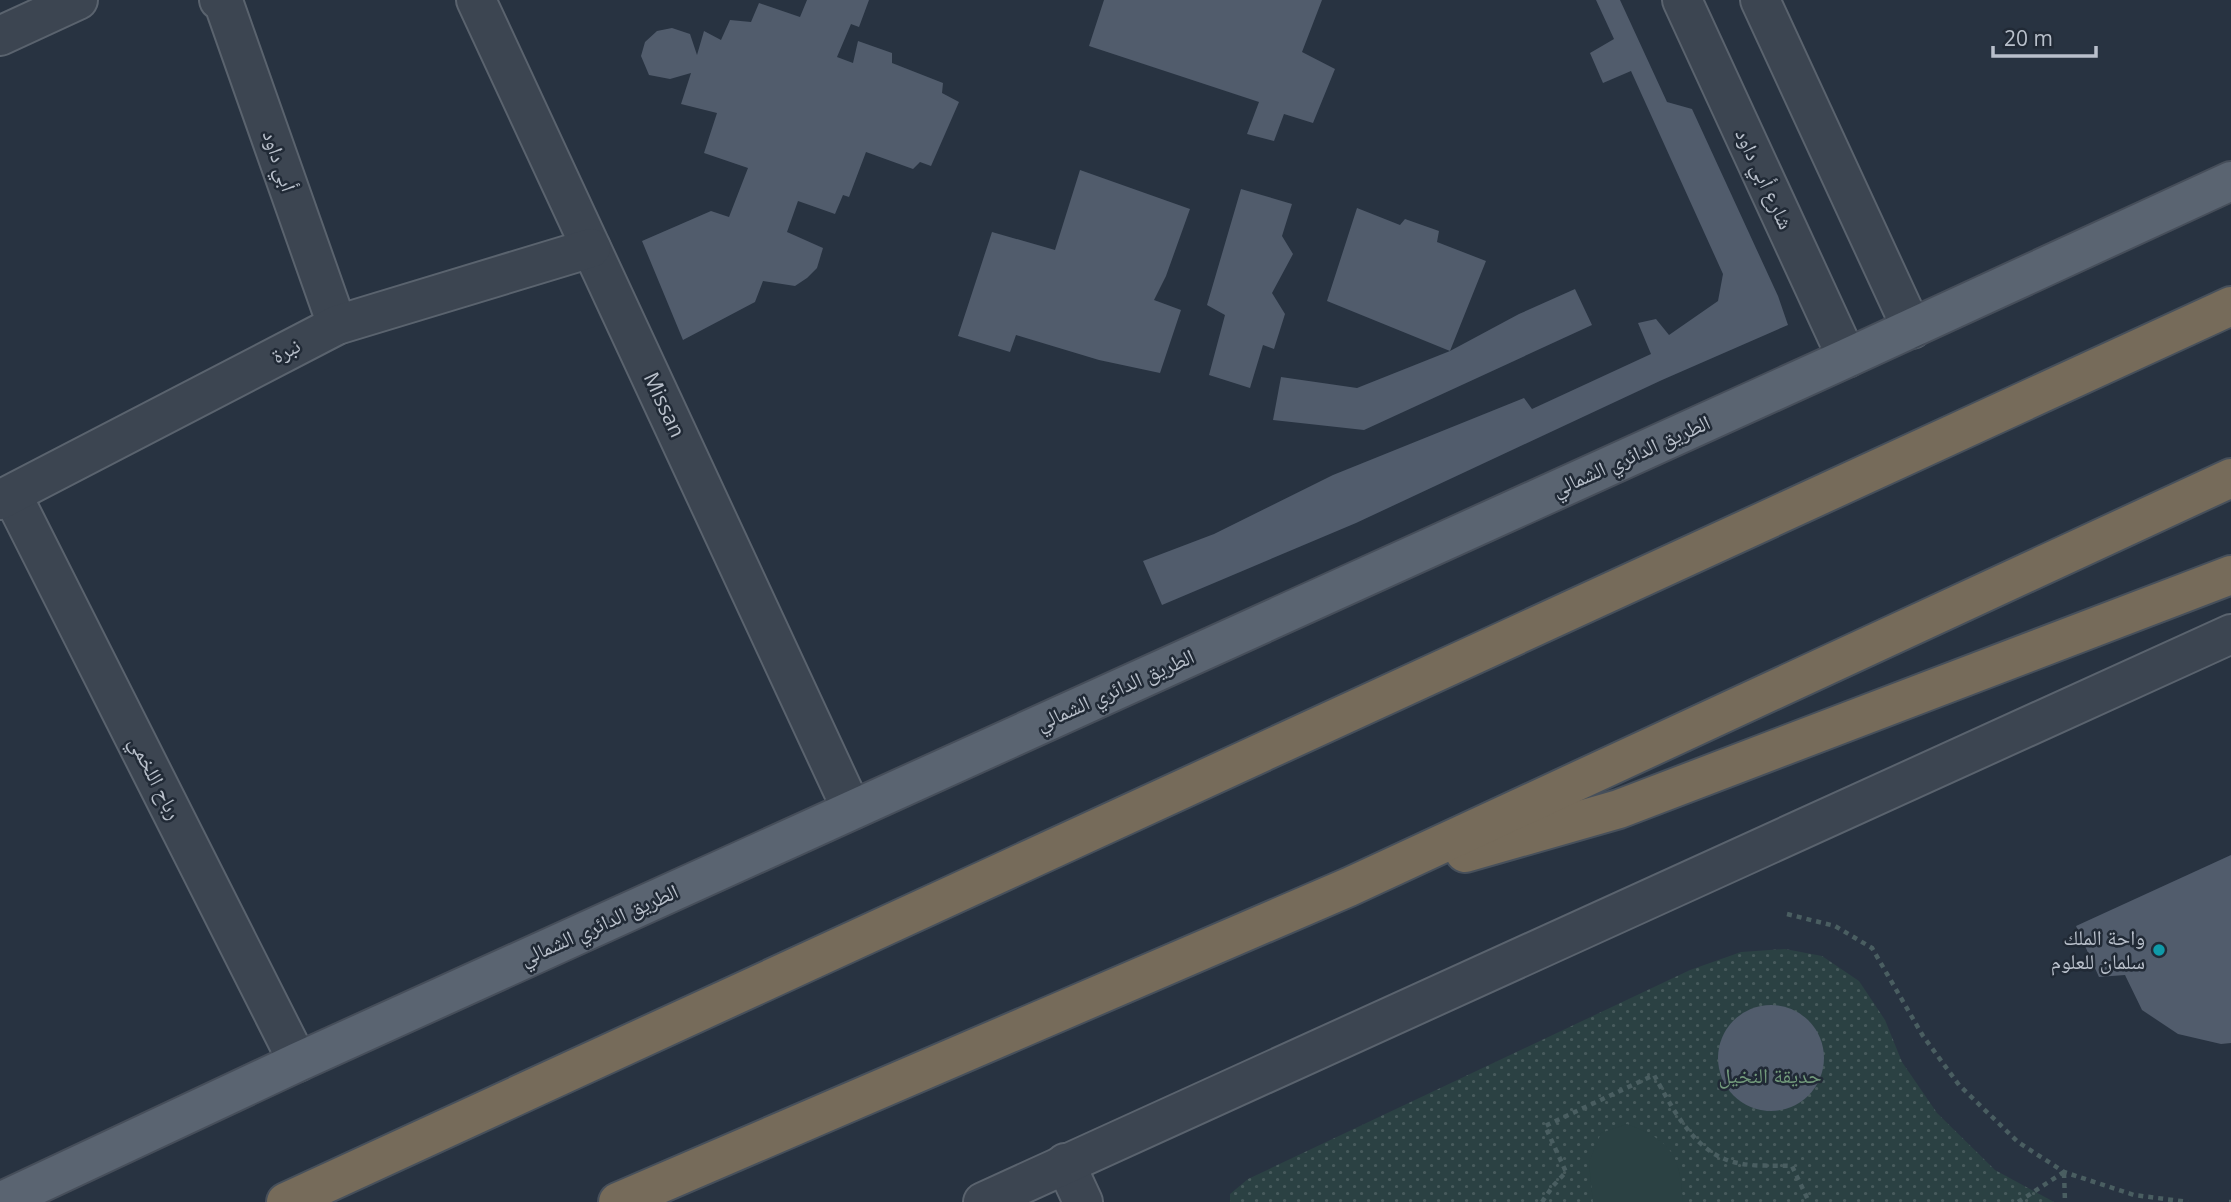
<svg xmlns="http://www.w3.org/2000/svg" width="2231" height="1202" font-family="'Open Sans','Noto Naskh Arabic',sans-serif">
  <style>
    .grass { fill: url(#grass-dots) }
    .pitch { fill: #2b4143 }
    .building { fill: #515c6c }
    .lines { fill: none; stroke-linecap: round; stroke-linejoin: round }
    .minor-casing { stroke: #5a636e; stroke-width: 42 }
    .major-casing { stroke: #464e5a; stroke-width: 42 }
    .highway-casing { stroke: #47505b; stroke-width: 42 }
    .path { stroke: #4a5e61; stroke-width: 4.5; stroke-dasharray: 5 5; stroke-linecap: butt }
    .minor { stroke: #3c4551; stroke-width: 38 }
    .major { stroke: #5a6471; stroke-width: 38 }
    .highway { stroke: #766b5a; stroke-width: 38 }
    .culture-dot { fill: #0f9aa8; stroke: #212a36; stroke-width: 2.5 }
    .labels { text-anchor: middle; stroke-width: 5; stroke-linejoin: round; paint-order: stroke }
    .street-label { font-size: 21px; fill: #b9c0cb; stroke: #212a36 }
    .poi-label { font-size: 21px; fill: #b9c0cb; stroke: #212a36; text-anchor: end }
    .park-label { font-size: 21px; fill: #729a7b; stroke: #212a36 }
  </style>
  <defs>
    <pattern id="grass-dots" width="8" height="8" patternUnits="userSpaceOnUse" patternTransform="scale(1.75)"><rect width="8" height="8" fill="#2b4143"/><path d="M2 2h.1M6 6h.1" fill="none" stroke="#485b5d" stroke-width="1.8" stroke-linecap="round"/></pattern>
  </defs>
  <rect width="100%" height="100%" fill="#283341"/>
  <!-- grass -->
  <polygon class="grass" points="1785,949 1822,956 1859,981 1885,1020 1902,1062 1937,1113 1995,1170 2054,1202 1230,1202 1230,1194 1248,1179 1690,970 1741,952"/>
  <!-- pitch -->
  <path class="pitch" d="M1627 1124C1673 1142 1679 1154 1683 1202H1593L1589 1162 1601 1133Z"/>
  <!-- building -->
  <g class="building">
    <polygon points="807,0 869,0 859,27 851,24 837,57 853,63 858,41 892,53 892,63 943,83 942,93 959,102 931,166 920,162 913,169 866,152 849,197 843,195 835,214 798,201 787,232 823,248 817,268 807,278 795,286 763,281 755,302 683,340 642,241 711,211 729,217 748,168 704,153 717,113 681,104 691,73 670,79 649,75 641,56 645,42 657,31 672,28 690,34 697,55 704,31 721,40 730,20 751,22 759,3 800,17"/>
    <polygon points="1104,0 1322,0 1302,52 1335,69 1313,123 1284,114 1274,141 1247,134 1259,102 1089,46"/>
    <polygon points="1596,0 1620,0 1667,102 1692,109 1778,296 1788,325 1662,380 1356,523 1162,605 1143,561 1214,534 1333,475 1524,398 1532,409 1651,354 1638,323 1656,319 1669,335 1718,301 1723,274 1631,71 1603,83 1590,53 1614,39"/>
    <polygon points="1080,170 1190,209 1166,276 1154,300 1181,310 1160,373 1099,360 1016,335 1010,352 958,336 992,232 1055,250"/>
    <polygon points="1241,189 1292,204 1282,236 1293,254 1272,293 1285,314 1274,349 1263,345 1250,388 1209,375 1225,315 1207,305"/>
    <polygon points="1357,208 1400,225 1405,219 1439,231 1437,242 1486,261 1450,351 1327,301"/>
    <polygon points="1575,289 1592,325 1364,430 1273,420 1281,377 1357,388 1450,351 1519,314"/>
    <polygon points="2231,855 2231,1043 2221,1044 2178,1034 2142,1010 2125,975 2099,977 2076,926"/>
    <circle cx="1771" cy="1058" r="53"/>
  </g>
  <g class="lines">
    <defs>
      <g id="minor">
        <polyline points="219,0 224,4 337,325"/>
        <polyline points="476,0 852,810"/>
        <polyline points="1682,0 1847,358"/>
        <polyline points="1760,0 1912,329"/>
        <polyline points="0,36 78,0"/>
        <polyline points="12,495 298,1062"/>
        <polyline points="0,500 337,325 591,248"/>
        <polyline points="1065,1163 1083,1202"/>
        <polyline points="983,1202 2231,634"/>
      </g>
      <polyline id="major" points="0,1202 298,1062 1847,358 2231,181"/>
      <g id="highway">
        <polyline points="1465,853 1619,809 2231,575"/>
        <polyline points="286,1202 2231,306"/>
        <polyline points="618,1202 1349,887 2231,478"/>
      </g>
    </defs>
    <!-- minor casing -->
    <use href="#minor" class="minor-casing"/>
    <!-- major casing -->
    <use href="#major" class="major-casing"/>
    <!-- highway casing -->
    <use href="#highway" class="highway-casing"/>
    <!-- path -->
    <g class="path">
      <polyline points="1787,914 1835,926 1872,948 1923,1036 1959,1085 2018,1142 2064,1172 2134,1195 2188,1202"/>
      <polyline points="2064,1173 2065,1202"/>
      <path d="M1542 1202 1553 1186 1566 1172 1545 1126 1654 1075C1673 1109 1695 1155 1738 1163 1755 1167 1775 1165 1792 1166L1809 1202"/>
      <polyline points="2018,1202 2064,1172"/>
      <polyline points="2229,1202 2231,1202"/>
    </g>
    <!-- minor -->
    <use href="#minor" class="minor"/>
    <!-- major -->
    <use href="#major" class="major"/>
    <!-- highway -->
    <use href="#highway" class="highway"/>
  </g>
  <!-- markers -->
  <circle class="culture-dot" cx="2159" cy="950" r="7"/>
  <g class="labels">
    <!-- street labels -->
    <g class="street-label">
      <text transform="translate(279 161) rotate(71)" y="7">أبي داود</text>
      <text transform="translate(1764 179) rotate(65)" y="7">شارع أبي داود</text>
      <text transform="translate(286 351) rotate(-28)" y="7">نبرة</text>
      <text transform="translate(664 405) rotate(65)" y="7">Missan</text>
      <text transform="translate(1631 456) rotate(-24)" y="7">الطريق الدائري الشمالي</text>
      <text transform="translate(1115 690) rotate(-24)" y="7">الطريق الدائري الشمالي</text>
      <text transform="translate(155 778) rotate(63)" y="7">رباح اللخمي</text>
      <text transform="translate(599 925) rotate(-24)" y="7">الطريق الدائري الشمالي</text>
    </g>
    <!-- poi labels -->
    <g class="poi-label">
      <text x="2145" y="945">واحة الملك<tspan x="2145" dy="24">سلمان للعلوم</tspan></text>
    </g>
    <!-- park labels -->
    <g class="park-label">
      <text x="1770" y="1083">حديقة النخيل</text>
    </g>
  </g>
  <!-- scale -->
  <path d="M1993 46v10h103v-10" fill="none" stroke="#b9c0cb" stroke-width="3.5"/>
  <text x="2004" y="46" font-size="21" fill="#b9c0cb" stroke="#212a36" stroke-width="5" paint-order="stroke">20 m</text>
</svg>
